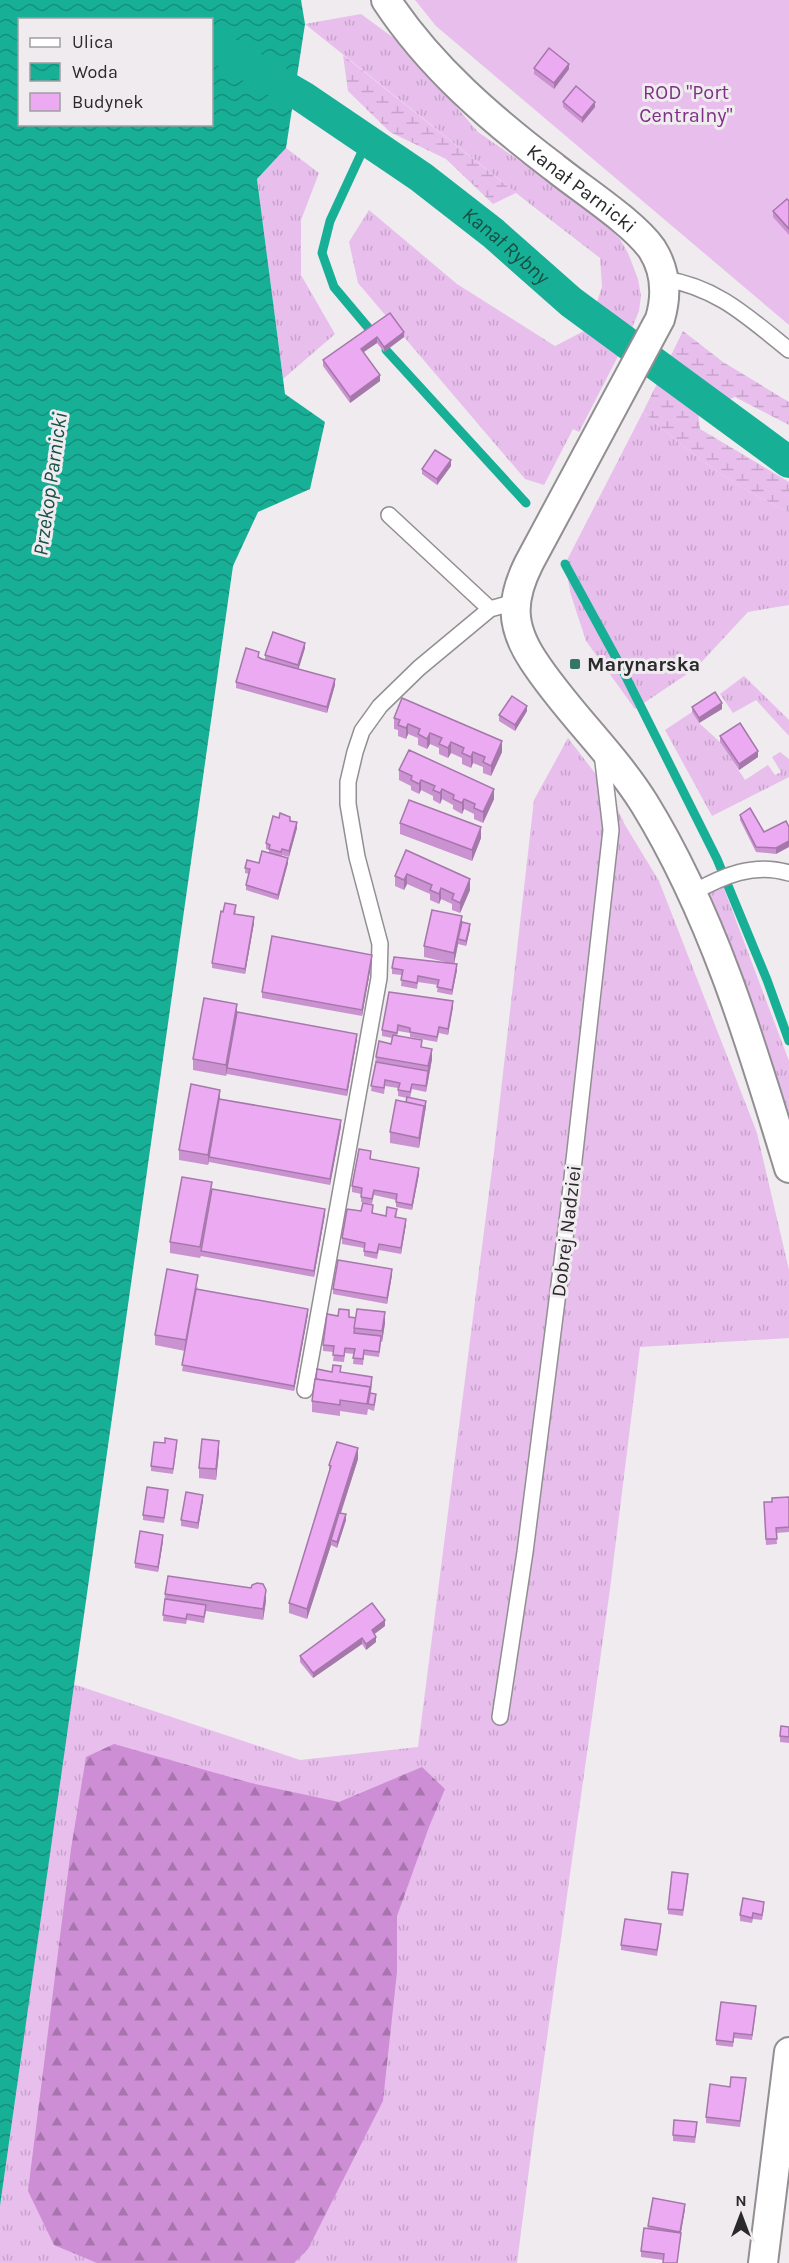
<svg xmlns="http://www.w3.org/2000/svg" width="789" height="2263" font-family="Karla,sans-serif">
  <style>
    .grass { fill: url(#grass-tufts) }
    .forest { fill: url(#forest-firs) }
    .wetland { fill: url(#wetland-marsh) }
    .garden { fill: #e8beec }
    .water { fill: url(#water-waves); fill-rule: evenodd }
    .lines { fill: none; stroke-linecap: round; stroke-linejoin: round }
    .stream { stroke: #17b097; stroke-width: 9 }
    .canal { stroke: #17b097; stroke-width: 32 }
    .lane-casing { stroke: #928f93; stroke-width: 18 }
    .street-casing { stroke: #928f93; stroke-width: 32 }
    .lane { stroke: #fff; stroke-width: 15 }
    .street { stroke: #fff; stroke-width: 28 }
    .wall { fill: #cb92d1 }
    .shaded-wall { fill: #a577aa }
    .building { fill: #ecaaf3; stroke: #a577aa; stroke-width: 1.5 }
    .poi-dot { fill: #337668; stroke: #efebef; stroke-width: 2 }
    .labels { text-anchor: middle; stroke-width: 6; stroke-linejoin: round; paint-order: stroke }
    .park-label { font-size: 20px; fill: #7d3085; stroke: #efebef }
    .street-label { font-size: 20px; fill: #2b2a2b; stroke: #efebef }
    .poi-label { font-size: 20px; font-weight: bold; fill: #2b2a2b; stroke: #efebef; text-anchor: start }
    .water-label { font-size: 21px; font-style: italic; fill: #164f44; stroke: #efebef }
  </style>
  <defs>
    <pattern id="grass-tufts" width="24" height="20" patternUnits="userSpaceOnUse" patternTransform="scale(1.5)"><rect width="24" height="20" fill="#e8beec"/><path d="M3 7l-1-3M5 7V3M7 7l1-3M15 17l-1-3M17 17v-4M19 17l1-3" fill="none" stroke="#c7a3cb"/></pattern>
    <pattern id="forest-firs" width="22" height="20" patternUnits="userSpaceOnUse" patternTransform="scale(1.5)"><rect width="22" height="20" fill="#ce8ed5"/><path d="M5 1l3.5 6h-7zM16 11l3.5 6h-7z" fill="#a774ad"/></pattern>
    <pattern id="wetland-marsh" width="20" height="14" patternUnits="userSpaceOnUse" patternTransform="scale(1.5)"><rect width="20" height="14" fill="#e8beec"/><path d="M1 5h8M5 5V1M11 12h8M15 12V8" fill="none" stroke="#c7a3cb"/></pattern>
    <pattern id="water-waves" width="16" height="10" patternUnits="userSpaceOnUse" patternTransform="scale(1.5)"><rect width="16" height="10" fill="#17b097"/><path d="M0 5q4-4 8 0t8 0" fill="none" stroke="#158f7b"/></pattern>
  </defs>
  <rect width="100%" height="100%" fill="#efebef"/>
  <!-- grass -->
  <g class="grass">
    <polygon points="361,14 402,44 478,132 566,193 596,216 620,239 628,253 638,279 641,296 639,311 630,333 579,432 573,429 544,485 525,479 358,283 349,242 369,210 457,284 555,346 588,329 602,287 600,258 530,204 305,24"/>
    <polygon points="286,148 319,173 301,220 301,275 335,334 283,379 257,179"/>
    <path d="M643 412C690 453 732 486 789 512V605L748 612 696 668 635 709 586 641 571 595 565 564Z"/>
    <polygon points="744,676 789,720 789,736 756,700 733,713 720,694"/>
    <polygon points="692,712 699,723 720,742 745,780 768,765 775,775 781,772 772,757 780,752 789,759 789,777 712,816 665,730"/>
    <polygon points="568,738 608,790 625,825 659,881 757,1133 789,1270 789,1338 640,1347 610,1589 534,2131 517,2263 0,2263 0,2206 73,1684 300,1760 418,1747 493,1161 534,800"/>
    <polygon points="723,886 789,1061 789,1121 740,974 709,891"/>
  </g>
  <!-- forest -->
  <polygon class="forest" points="114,1744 251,1783 339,1802 422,1767 445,1789 429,1827 397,1916 397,1972 383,2101 308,2249 294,2263 97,2263 54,2245 28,2191 71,1849 86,1757"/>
  <!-- wetland -->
  <g class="wetland">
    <polygon points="343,55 516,193 493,204 446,159 390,132 348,91"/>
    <path d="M683 331 723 362 789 402V425L735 397 698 412 700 429 789 482V512C732 486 690 453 643 412Z"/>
  </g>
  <!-- garden -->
  <polygon class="garden" points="415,0 789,0 789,325 436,26"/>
  <!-- water -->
  <path class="water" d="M0 0H301L305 24 286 148 257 179 285 394 325 422 310 489 258 512 233 566 0 2206ZM20 20H212V124H20Z"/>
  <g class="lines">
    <!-- stream -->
    <g class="stream">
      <polyline points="367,141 330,221 322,253 334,287 371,331"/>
      <polyline points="386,350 526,503"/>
      <polyline points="565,564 620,665 717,859 767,980 789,1041"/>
    </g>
    <!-- canal -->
    <path class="canal" id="s1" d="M212 44 303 97 421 177 493 233 571 302 789 462"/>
    <defs>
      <g id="lane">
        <path d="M664 279C717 287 748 317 789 350"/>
        <polyline points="389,515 490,609"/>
        <path d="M692 893C723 876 754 862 789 873"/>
        <polyline points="305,1390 379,978 380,944 357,857 348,804 348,782 355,752 362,731 380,706 419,668 490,609 515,602"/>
        <polyline points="500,1717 525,1552 568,1214 611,830 602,753"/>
      </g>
      <g id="street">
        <path id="s2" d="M386 0C430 67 491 119 554 167 581 189 633 222 652 249 666 271 667 295 660 319L529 563C511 599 510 625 533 660 566 711 612 752 644 803 713 915 751 1043 789 1168"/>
        <polyline points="763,2263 789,2052"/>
      </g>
    </defs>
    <!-- lane casing -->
    <use href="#lane" class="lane-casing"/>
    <!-- street casing -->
    <use href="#street" class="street-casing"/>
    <!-- lane -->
    <use href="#lane" class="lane"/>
    <!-- street -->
    <use href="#street" class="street"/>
  </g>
  <!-- wall -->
  <g class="wall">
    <polygon points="534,68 569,69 554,89 534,74"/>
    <polygon points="563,102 595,107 582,123 563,107"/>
    <polygon points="789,201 789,235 773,217 773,211"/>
    <polygon points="390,313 404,337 384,352 377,343 363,352 380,381 350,403 323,366 323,360"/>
    <polygon points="451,466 437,485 422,474 422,469"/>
    <polygon points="305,648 298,669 335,685 327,713 236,688 236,682 259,658 265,660 265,655"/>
    <polygon points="692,707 722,709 699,723 692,712"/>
    <polygon points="527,711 515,731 499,721 499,715"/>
    <polygon points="394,718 502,752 491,776 483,773 483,767 473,763 471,768 462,764 462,758 451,753 448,758 439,754 439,748 430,744 427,749 418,745 418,738 408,734 406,739 398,736 398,730 394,729"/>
    <polygon points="720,736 758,757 739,770 720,742"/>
    <polygon points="399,770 494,799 483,823 474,819 474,814 464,809 462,814 453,809 453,805 442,799 440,804 433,800 433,796 421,790 419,794 411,790 411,786 399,780"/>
    <polygon points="740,815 764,832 786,821 776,854 756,852 740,820"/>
    <polygon points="290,821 297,828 289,857 282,855 282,856 288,863 278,900 246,890 246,885 249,874 245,873 245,868 259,863 269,853 269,850 266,849 266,843"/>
    <polygon points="400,823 481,838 472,861 400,834"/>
    <polygon points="406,850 470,890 460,913 452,910 452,904 441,899 439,904 430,900 430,894 407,884 404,890 395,886 395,876"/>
    <polygon points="236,911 235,914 254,923 245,974 212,968 212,963 223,912"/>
    <polygon points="462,922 470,929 466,946 458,944 454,964 424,957 424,946"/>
    <polygon points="372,960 362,1016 262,998 262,992"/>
    <polygon points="392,968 457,970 452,995 437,992 438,985 418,982 417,989 401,986 402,975 392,974"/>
    <polygon points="453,1007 448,1035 439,1033 437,1042 410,1037 410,1033 398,1031 397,1036 422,1047 432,1059 426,1092 412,1089 410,1098 426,1106 419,1148 390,1143 390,1132 406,1102 407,1098 398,1096 398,1088 385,1086 384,1094 371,1091 376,1057 391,1044 392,1038 382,1036 382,1030"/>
    <polygon points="237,1012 357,1039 347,1096 227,1074 227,1073 226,1076 193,1070 193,1059"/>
    <polygon points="220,1099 341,1126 330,1185 209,1162 208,1165 179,1160 179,1150"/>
    <polygon points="371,1156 370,1159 419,1174 412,1210 396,1207 396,1200 374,1195 372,1204 361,1202 361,1194 352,1192 352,1186"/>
    <polygon points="212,1189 325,1214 314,1277 201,1256 200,1258 170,1253 170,1242"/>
    <polygon points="373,1210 373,1214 386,1216 397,1214 396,1217 406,1224 401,1254 379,1250 377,1259 364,1256 364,1248 342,1244 342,1238 361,1211"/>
    <polygon points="392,1275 387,1304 333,1294 333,1289"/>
    <polygon points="198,1286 197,1289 308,1314 294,1391 182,1371 185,1351 155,1345 155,1335"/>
    <polygon points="349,1317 385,1323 382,1342 381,1342 379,1357 364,1355 363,1365 353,1364 354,1354 345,1353 344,1362 333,1361 334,1352 323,1351 323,1345"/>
    <polygon points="332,1372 341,1373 372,1383 371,1393 376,1399 374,1411 368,1409 367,1415 340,1411 340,1416 312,1412 312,1401"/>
    <polygon points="177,1445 173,1474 151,1471 151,1466"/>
    <polygon points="219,1452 216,1480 199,1478 199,1468"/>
    <polygon points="358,1459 341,1513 346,1520 337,1548 331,1545 307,1619 289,1613 289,1603 329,1472 329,1465"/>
    <polygon points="168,1496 164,1523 143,1520 143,1515"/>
    <polygon points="789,1497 789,1532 776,1533 777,1544 766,1545 764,1502 772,1502"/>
    <polygon points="203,1500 198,1529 181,1526 181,1520"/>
    <polygon points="163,1541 158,1572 135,1568 135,1563"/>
    <polygon points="251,1588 266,1601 263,1620 206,1611 204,1623 187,1620 186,1624 163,1621 165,1594"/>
    <polygon points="385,1626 374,1634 376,1642 366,1650 362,1644 313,1678 300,1662 300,1656"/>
    <polygon points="789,1727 789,1743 780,1742 780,1736"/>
    <polygon points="688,1879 683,1916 668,1914 668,1909"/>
    <polygon points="764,1908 762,1920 753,1919 752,1923 740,1921 740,1915"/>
    <polygon points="661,1930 657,1956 621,1950 621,1945"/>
    <polygon points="756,2012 752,2040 734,2038 733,2047 716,2045 716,2040"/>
    <polygon points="746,2084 740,2127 706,2123 706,2117 730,2087"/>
    <polygon points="697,2127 695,2143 673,2141 673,2135"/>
    <polygon points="685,2209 681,2233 681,2239 663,2260 641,2257 641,2251 648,2226"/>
  </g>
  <!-- shaded-wall -->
  <g class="shaded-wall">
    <polygon points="569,64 569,69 554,89 554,83"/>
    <polygon points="595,102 595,107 582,123 582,118"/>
    <polygon points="404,332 404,337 384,352 384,347"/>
    <polygon points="377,337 377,343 361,354 361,349"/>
    <polygon points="380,375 380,381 350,403 350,397"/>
    <polygon points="451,460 451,466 437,485 437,479"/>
    <polygon points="305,643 305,648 298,671 298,665"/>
    <polygon points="335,679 335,685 327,713 327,707"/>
    <polygon points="722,703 722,709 699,723 699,718"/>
    <polygon points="527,706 527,711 515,731 515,725"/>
    <polygon points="408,724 408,734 406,739 406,728"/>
    <polygon points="430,733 430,744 427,749 427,739"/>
    <polygon points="502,741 502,752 491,776 491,766"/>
    <polygon points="451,742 451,753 448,758 448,748"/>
    <polygon points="758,751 758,757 739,770 739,764"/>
    <polygon points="473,752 473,763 471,768 471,757"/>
    <polygon points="421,780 421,790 419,794 419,784"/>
    <polygon points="442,789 442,799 440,804 440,793"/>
    <polygon points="494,789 494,799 483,823 483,812"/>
    <polygon points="464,799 464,809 462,814 462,803"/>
    <polygon points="297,822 297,828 289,857 289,851"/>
    <polygon points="481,827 481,838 472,861 472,850"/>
    <polygon points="789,841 789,847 776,854 776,848"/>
    <polygon points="288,858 288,863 278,900 278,895"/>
    <polygon points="407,874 407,884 404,890 404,880"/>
    <polygon points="470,879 470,890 460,913 460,903"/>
    <polygon points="441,888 441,899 439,904 439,894"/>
    <polygon points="462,916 462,926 458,939 458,944 454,964 454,953"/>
    <polygon points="254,917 254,923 245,974 245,969"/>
    <polygon points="470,924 470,929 466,946 466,941"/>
    <polygon points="372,955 372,960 362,1016 362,1010"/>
    <polygon points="457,964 457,970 452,995 452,990"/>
    <polygon points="453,1001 453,1007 448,1035 448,1029"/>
    <polygon points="237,1004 237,1015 226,1076 226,1065"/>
    <polygon points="357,1034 357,1039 347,1096 347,1090"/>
    <polygon points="432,1049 432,1059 426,1092 428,1066"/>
    <polygon points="220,1090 220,1101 209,1157 208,1165 208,1155"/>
    <polygon points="426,1101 426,1106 419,1148 419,1138"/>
    <polygon points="341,1120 341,1126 330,1185 330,1179"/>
    <polygon points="419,1168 419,1174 412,1210 412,1205"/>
    <polygon points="325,1209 325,1214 314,1277 314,1271"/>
    <polygon points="406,1219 406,1224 401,1254 401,1248"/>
    <polygon points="392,1269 392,1275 387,1304 387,1298"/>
    <polygon points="308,1309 308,1314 294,1391 294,1386"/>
    <polygon points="385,1312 385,1323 382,1342 382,1331"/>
    <polygon points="219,1441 219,1452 216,1480 216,1469"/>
    <polygon points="358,1448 358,1459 332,1540 331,1540 331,1545 307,1619 307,1609"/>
    <polygon points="203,1495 203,1500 198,1529 198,1523"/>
    <polygon points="346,1514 346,1520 337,1548 337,1542"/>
    <polygon points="163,1535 163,1541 158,1572 158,1567"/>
    <polygon points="266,1590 266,1601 263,1620 263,1609"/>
    <polygon points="385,1620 385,1626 372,1636 372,1630"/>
    <polygon points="376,1637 376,1642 366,1650 366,1644"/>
    <polygon points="362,1638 362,1644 313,1678 313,1673"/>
    <polygon points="685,2204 685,2209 680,2237 680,2232"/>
  </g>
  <!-- building -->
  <g class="building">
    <polygon points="549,48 569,64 554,83 534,68"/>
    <polygon points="576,86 595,102 582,118 563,102"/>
    <polygon points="787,199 789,201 789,229 773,211"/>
    <polygon points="390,313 404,332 384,347 377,337 361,349 380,375 350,397 323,360"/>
    <polygon points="435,450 451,460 437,479 422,469"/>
    <polygon points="273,632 305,643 298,665 265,655"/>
    <polygon points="246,648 259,652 258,657 262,659 335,679 327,707 236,682"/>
    <polygon points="715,692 722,703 699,718 692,707"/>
    <polygon points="512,696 527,706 515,725 499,715"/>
    <polygon points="402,698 502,741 491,766 483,762 485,757 473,752 471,757 462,753 464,748 451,742 448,748 439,744 442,738 430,733 427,739 418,734 420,729 408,724 406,728 398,725 400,720 394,718"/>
    <polygon points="740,723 758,751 739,764 720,736"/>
    <polygon points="409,750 494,789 483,812 474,808 475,804 464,799 462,803 453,799 454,795 442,789 440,793 433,790 435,786 421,780 419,784 411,780 412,776 399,770"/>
    <polygon points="409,800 481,827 472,850 400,823"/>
    <polygon points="750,808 764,832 786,821 789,827 789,841 776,848 756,847 740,815"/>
    <polygon points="280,813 290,817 290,821 297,822 289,851 282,849 281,852 269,849 270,845 266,843 273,816 279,818"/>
    <polygon points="406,850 470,879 460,903 452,899 454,894 441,888 439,894 430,890 432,885 407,874 404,880 395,876"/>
    <polygon points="262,851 288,858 278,895 246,885 250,869 245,868 247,860 259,863"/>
    <polygon points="225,903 236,905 234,914 254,917 245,969 212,963 221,911 223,912"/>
    <polygon points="432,910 462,916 454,953 424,946"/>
    <polygon points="462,922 470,924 466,941 458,939"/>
    <polygon points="272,936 372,955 362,1010 262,992"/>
    <polygon points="394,957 457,964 452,990 437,987 439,980 418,976 417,983 401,980 403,970 392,968"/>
    <polygon points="389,992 453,1001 448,1029 439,1027 437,1037 410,1032 410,1028 398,1025 397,1033 382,1030"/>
    <polygon points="204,998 237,1004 226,1065 193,1059"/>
    <polygon points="237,1012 357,1034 347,1090 227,1068"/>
    <polygon points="393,1035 422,1040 421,1047 432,1049 428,1066 376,1057 379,1041 391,1044"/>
    <polygon points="376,1062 428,1071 426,1086 412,1084 410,1092 398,1090 400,1083 385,1080 384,1088 371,1086"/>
    <polygon points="191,1084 220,1090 208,1155 179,1150"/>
    <polygon points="407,1097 426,1101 424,1111 424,1106 406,1102"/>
    <polygon points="219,1099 341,1120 330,1179 209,1157"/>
    <polygon points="396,1100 424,1106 419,1138 390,1132"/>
    <polygon points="359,1149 371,1151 370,1159 419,1168 412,1205 396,1202 397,1194 374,1190 372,1199 361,1197 362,1188 352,1186"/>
    <polygon points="182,1177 212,1182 200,1247 170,1242"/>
    <polygon points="212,1189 325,1209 314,1271 201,1251"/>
    <polygon points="363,1203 373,1205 372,1213 386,1216 387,1207 397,1209 395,1217 406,1219 401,1248 379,1244 377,1253 364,1251 365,1243 342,1238 347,1209 361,1211"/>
    <polygon points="338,1260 392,1269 387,1298 333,1289"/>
    <polygon points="167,1269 198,1275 186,1340 155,1335"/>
    <polygon points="196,1289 308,1309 294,1386 182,1365"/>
    <polygon points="339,1309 349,1310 349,1317 356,1318 354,1333 381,1336 379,1352 364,1350 363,1359 353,1358 355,1349 345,1348 344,1356 333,1355 334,1346 323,1345 327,1314 338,1316"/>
    <polygon points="357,1309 385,1312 382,1331 354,1328"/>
    <polygon points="333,1365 341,1366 340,1372 372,1377 370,1392 370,1387 316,1379 317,1369 332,1372"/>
    <polygon points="315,1379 370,1387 367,1404 340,1400 340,1405 312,1401"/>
    <polygon points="370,1393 376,1394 374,1405 368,1404"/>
    <polygon points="165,1438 177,1440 173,1469 151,1466 154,1442 165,1443"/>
    <polygon points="202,1439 219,1441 216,1469 199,1468"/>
    <polygon points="337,1442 358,1448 307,1609 289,1603 331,1466 329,1465"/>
    <polygon points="147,1487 168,1490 164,1518 143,1515"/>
    <polygon points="186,1492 203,1495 198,1523 181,1520"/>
    <polygon points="789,1497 789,1527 776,1528 777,1539 766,1539 764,1502 772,1502 772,1498"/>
    <polygon points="339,1513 346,1514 337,1542 331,1540"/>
    <polygon points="140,1531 163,1535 158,1567 135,1563"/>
    <polygon points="168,1576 251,1588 252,1585 257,1583 263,1584 266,1590 263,1609 165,1594"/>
    <polygon points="165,1599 206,1605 204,1617 187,1614 186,1619 163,1615"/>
    <polygon points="372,1603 385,1620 372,1630 376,1637 366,1644 362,1638 313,1673 300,1656"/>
    <polygon points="781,1726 789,1727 789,1737 780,1736"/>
    <polygon points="672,1872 688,1874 683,1910 668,1909"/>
    <polygon points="743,1898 764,1902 762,1915 753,1913 752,1918 740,1915"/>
    <polygon points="625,1919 661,1924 657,1950 621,1945"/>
    <polygon points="721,2002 756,2006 752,2035 734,2033 733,2042 716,2040"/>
    <polygon points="731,2077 746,2078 740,2121 706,2117 710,2084 730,2087"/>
    <polygon points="674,2120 697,2122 695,2137 673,2135"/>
    <polygon points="653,2198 685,2204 680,2232 648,2226"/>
    <polygon points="644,2228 681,2233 677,2263 663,2263 664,2254 641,2251"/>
  </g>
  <!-- markers -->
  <rect class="poi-dot" x="569" y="658" width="12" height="12" rx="3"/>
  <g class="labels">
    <!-- park labels -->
    <g class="park-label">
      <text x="686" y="99">ROD "Port<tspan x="686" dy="23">Centralny"</tspan></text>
    </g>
    <!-- street labels -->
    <g class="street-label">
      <text dy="7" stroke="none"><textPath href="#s2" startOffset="273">Kanał Parnicki</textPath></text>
      <text transform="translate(566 1231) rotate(-83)" y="7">Dobrej Nadziei</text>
    </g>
    <!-- poi labels -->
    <g class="poi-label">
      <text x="587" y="671">Marynarska</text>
    </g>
    <!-- water labels -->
    <g class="water-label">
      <text dy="7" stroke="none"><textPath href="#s1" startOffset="357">Kanał Rybny</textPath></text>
      <text transform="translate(50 484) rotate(-82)" y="7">Przekop Parnicki</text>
    </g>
  </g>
  <!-- legend -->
  <rect x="18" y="18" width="195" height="108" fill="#efebef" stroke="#a19ea1" stroke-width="1.5"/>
  <rect x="30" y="38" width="30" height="9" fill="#ffffff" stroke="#a19ea1" stroke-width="1.5"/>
  <text x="72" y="48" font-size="18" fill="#2b2a2b">Ulica</text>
  <rect x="30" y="63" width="30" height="18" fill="url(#water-waves)" stroke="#a19ea1" stroke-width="1.5"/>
  <text x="72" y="78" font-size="18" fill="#2b2a2b">Woda</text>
  <rect x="30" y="93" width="30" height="18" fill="#ecaaf3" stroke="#a19ea1" stroke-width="1.5"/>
  <text x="72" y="108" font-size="18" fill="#2b2a2b">Budynek</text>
  <!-- north arrow -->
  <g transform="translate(741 2215)" stroke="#efebef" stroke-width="4.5" paint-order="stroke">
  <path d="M0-4.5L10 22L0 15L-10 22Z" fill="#2b2a2b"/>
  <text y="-9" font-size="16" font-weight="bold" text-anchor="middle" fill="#2b2a2b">N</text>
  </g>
</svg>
